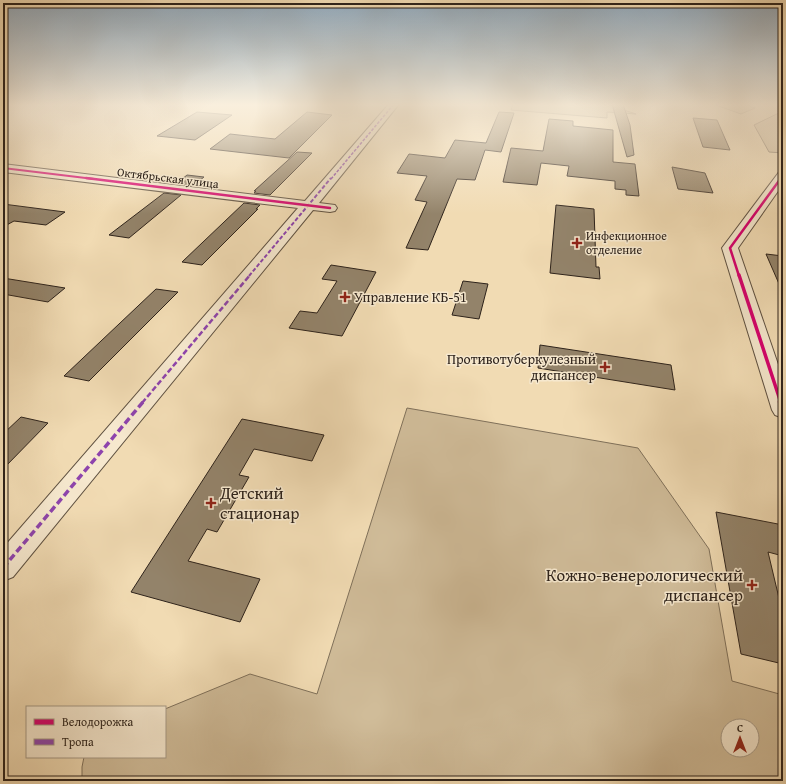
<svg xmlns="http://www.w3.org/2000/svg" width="786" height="784" font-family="'Gentium Book Plus',serif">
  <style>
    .green { fill: #d0bc99; stroke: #7f705a; fill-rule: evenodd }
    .building { fill: #93836a; stroke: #2e231b }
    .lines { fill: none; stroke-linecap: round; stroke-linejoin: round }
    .minor-casing { stroke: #5f5141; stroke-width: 2 }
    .minor { fill: #f6e8ce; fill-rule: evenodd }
    .quiet-far3 { stroke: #8e44ad; stroke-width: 1.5; stroke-dasharray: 3 1.5; stroke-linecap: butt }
    .quiet-far2 { stroke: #8e44ad; stroke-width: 2; stroke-dasharray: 4 2; stroke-linecap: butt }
    .quiet-far1 { stroke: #8e44ad; stroke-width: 2.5; stroke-dasharray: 5.5 2.5; stroke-linecap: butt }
    .quiet { stroke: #8e44ad; stroke-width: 3.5; stroke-dasharray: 7 3.5; stroke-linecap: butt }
    .cycleway-far3-casing { stroke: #f6e8ce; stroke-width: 3.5 }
    .cycleway-far2-casing { stroke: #f6e8ce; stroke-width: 4 }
    .cycleway-far1-casing { stroke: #f6e8ce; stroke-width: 5.5 }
    .cycleway-casing { stroke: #f6e8ce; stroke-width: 7 }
    .cycleway-far3 { stroke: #d6006c; stroke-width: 2 }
    .cycleway-far2 { stroke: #d6006c; stroke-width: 2.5 }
    .cycleway-far1 { stroke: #d6006c; stroke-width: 3.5 }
    .cycleway { stroke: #d6006c; stroke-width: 4.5 }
    .poi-dot { fill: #8f2418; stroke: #f6e8ce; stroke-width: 1.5 }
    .labels { text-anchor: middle; stroke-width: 3; stroke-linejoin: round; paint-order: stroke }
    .far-street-label { font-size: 12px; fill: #2e231b; stroke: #f6e8ce }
    .far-poi-label { font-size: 12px; fill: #2e231b; stroke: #f6e8ce; text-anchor: start }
    .poi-label { font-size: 14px; fill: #2e231b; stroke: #f6e8ce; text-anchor: start }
    .near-poi-label { font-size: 17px; fill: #2e231b; stroke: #f6e8ce; text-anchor: start }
  </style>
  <rect width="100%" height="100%" fill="#f1dbb3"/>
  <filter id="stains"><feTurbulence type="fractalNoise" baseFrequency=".005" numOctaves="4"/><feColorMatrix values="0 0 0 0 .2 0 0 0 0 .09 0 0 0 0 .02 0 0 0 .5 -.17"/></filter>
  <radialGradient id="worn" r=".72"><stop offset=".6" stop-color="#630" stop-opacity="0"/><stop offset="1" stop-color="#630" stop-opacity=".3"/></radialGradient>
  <!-- green -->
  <g class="green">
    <polygon points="513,104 606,104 636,114 607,112 607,118 511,110"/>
    <polygon points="713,104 744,104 755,108 741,114"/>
    <polygon points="783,111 783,153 769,152 754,125"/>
    <path d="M407 408 638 448 709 549 732 681 783 695V781H82V767L84 757H165V709L250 674 317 694ZM728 726H752V750H728Z"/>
  </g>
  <!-- building -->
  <g class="building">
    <polygon points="612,104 623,104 630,125 634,155 627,157"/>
    <polygon points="197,112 232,115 195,140 157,136"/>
    <polygon points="307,112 332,115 289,158 210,149 230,134 275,139"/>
    <polygon points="499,112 514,113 501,152 485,150 475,180 457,179 428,250 406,248 427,202 415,200 427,176 397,173 409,154 445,158 455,140 486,143"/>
    <polygon points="693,118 717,120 730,150 703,147"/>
    <polygon points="549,119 573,121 573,126 613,130 613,162 635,164 639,196 626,195 626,190 615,189 615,181 567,176 569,166 541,163 537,185 503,182 511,148 543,151"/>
    <polygon points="297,152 312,153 270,195 254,193 256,191 254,191"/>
    <polygon points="672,167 705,173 713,193 678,189"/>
    <polygon points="187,175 204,177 193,186 176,184"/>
    <polygon points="164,193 181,195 129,238 109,235"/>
    <polygon points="244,203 260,205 256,209 258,209 202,265 182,262"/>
    <polygon points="3,204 65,212 46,225 14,221 3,227"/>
    <polygon points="556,205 594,209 596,267 599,267 600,279 550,273"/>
    <polygon points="766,254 783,256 783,293"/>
    <polygon points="331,265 376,272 342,336 289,328 300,311 317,313 337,281 322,279"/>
    <polygon points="3,278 65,288 48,302 3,294"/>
    <polygon points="463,281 488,284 479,319 452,315"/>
    <polygon points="156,289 178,292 89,381 64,376"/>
    <polygon points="540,345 671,365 675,390 538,368"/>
    <polygon points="21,417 48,423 3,469 3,434"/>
    <polygon points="242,419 324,435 312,461 254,449 239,475 249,477 217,532 207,529 188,561 260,579 240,622 131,592"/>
    <polygon points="716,512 783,525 783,556 768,552 783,615 783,664 741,654"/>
  </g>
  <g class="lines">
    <defs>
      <g id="minor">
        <polygon points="389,104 399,104 319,203 335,205 337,208 335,211 330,212 313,210 13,577 3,581 3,548 298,208 3,172 3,164 305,201"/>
        <polygon points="783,171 783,184 738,248 783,379 783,418 775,415 772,410 722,248 779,172"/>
      </g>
    </defs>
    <!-- minor casing -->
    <use href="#minor" class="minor-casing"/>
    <!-- minor -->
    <use href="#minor" class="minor"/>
    <!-- quiet-far3 -->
    <polyline class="quiet-far3" points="331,179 394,104"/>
    <!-- quiet-far2 -->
    <polyline class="quiet-far2" points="249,276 331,178"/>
    <!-- quiet-far1 -->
    <polyline class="quiet-far1" points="142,403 250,275"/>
    <!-- quiet -->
    <polyline class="quiet" points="3,568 143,402"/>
    <defs>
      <g id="cycleway-far3">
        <polyline points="3,168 94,179"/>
        <polyline points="780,179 783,175"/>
      </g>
      <g id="cycleway-far2">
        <polyline points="86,178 330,208"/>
        <polyline points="739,276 730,248 781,178"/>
      </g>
      <polyline id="cycleway-far1" points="739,275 781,403"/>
      <polyline id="cycleway" points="780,402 783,410"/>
    </defs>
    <!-- cycleway-far3 casing -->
    <use href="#cycleway-far3" class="cycleway-far3-casing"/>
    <!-- cycleway-far2 casing -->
    <use href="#cycleway-far2" class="cycleway-far2-casing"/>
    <!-- cycleway-far1 casing -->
    <use href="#cycleway-far1" class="cycleway-far1-casing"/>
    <!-- cycleway casing -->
    <use href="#cycleway" class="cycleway-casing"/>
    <!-- cycleway-far3 -->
    <use href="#cycleway-far3" class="cycleway-far3"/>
    <!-- cycleway-far2 -->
    <use href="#cycleway-far2" class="cycleway-far2"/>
    <!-- cycleway-far1 -->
    <use href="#cycleway-far1" class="cycleway-far1"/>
    <!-- cycleway -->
    <use href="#cycleway" class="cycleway"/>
  </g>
  <!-- sky -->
  <linearGradient id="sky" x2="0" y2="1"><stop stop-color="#91aabe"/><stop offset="0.49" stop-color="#f9efdd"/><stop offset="1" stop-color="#f9efdd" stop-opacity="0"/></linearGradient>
  <rect width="786" height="214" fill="url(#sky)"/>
  <!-- markers -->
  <g class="poi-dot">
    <path d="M575 237h4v4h4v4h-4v4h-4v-4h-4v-4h4z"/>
    <path d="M343 291h4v4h4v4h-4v4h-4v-4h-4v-4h4z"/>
    <path d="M603 361h4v4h4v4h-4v4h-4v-4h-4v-4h4z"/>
    <path d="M209 497h4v4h4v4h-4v4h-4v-4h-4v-4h4z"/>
    <path d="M750 579h4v4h4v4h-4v4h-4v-4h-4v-4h4z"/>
  </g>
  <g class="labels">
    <!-- far-street labels -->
    <g class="far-street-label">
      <text transform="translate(168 178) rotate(7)" y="4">Октябрьская улица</text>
    </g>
    <!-- far-poi labels -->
    <g class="far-poi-label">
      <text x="586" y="240">Инфекционное<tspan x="586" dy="14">отделение</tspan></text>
    </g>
    <!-- poi labels -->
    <g class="poi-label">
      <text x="354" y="302">Управление КБ-51</text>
      <text x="596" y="364" text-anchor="end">Противотуберкулезный<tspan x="596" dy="16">диспансер</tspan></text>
    </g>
    <!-- near-poi labels -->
    <g class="near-poi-label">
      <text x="220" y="499">Детский<tspan x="220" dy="20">стационар</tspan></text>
      <text x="743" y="581" text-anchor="end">Кожно-венерологический<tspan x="743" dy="20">диспансер</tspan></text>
    </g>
  </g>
  <!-- margin -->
  <rect width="786" height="784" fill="none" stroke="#f1dbb3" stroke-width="16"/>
  <rect x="4" y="4" width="778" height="776" fill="none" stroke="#2e231b" stroke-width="2"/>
  <rect x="8" y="8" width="770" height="768" fill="none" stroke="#2e231b"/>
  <!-- legend -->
  <rect x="26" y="706" width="140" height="52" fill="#f6e8ce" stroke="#a69986"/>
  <rect x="34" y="719" width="20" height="6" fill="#d6006c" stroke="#a69986"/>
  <text x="62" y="726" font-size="12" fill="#2e231b">Велодорожка</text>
  <rect x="34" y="739" width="20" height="6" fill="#8e44ad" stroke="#a69986"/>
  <text x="62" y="746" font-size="12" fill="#2e231b">Тропа</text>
  <!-- north arrow -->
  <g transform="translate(740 738)"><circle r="19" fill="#f6e8ce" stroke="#a69986"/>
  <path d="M0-3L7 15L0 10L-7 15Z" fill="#8f2418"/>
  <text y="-6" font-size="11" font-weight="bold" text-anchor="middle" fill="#2e231b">С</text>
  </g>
  <rect width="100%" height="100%" filter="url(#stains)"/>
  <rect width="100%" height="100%" fill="url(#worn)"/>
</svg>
